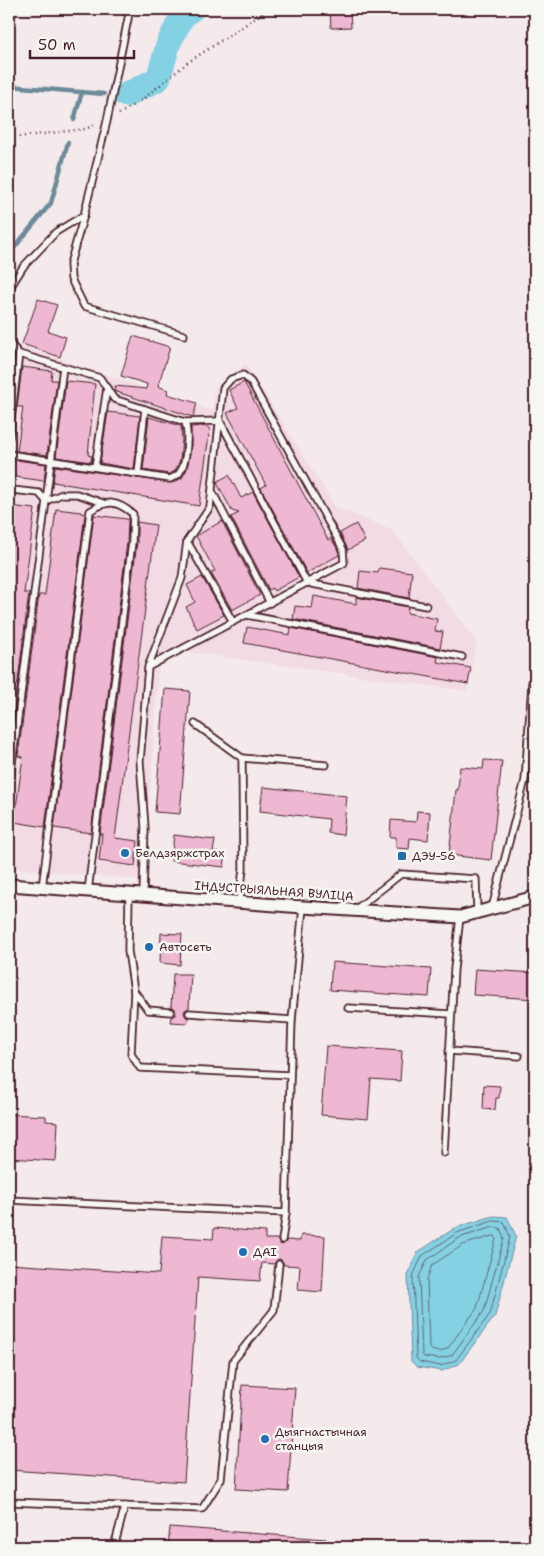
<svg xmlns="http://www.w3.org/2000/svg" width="544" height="1556" font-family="'Shantell Sans',sans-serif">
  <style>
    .built { fill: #f2dbe4 }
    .water { fill: #85d1e4; stroke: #6d8a9a }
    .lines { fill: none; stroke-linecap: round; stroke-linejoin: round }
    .shore { stroke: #626675; stroke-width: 1 }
    .stream { stroke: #6d8a9a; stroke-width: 4.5 }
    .river { stroke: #85d1e4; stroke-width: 25 }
    .building { fill: #eeb8d3; stroke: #4a1f2b }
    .service-casing { stroke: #4a1f2b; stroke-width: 9 }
    .minor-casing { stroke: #4a1f2b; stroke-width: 15 }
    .path { stroke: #4a1f2b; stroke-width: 2.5; stroke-dasharray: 1 4; stroke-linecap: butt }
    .service { stroke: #f6f6f2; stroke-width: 5.5 }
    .minor { stroke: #f6f6f2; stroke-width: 11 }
    .poi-dot { fill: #1f6fb2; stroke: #f6f6f2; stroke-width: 2 }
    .labels { text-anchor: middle; stroke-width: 5; stroke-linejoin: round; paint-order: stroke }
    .poi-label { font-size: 12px; fill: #4a1f2b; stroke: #f6f6f2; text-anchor: start }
    .street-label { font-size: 12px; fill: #4a1f2b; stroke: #f6f6f2 }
  </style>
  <rect width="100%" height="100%" fill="#f4eaec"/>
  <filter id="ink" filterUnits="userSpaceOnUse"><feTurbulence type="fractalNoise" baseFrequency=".02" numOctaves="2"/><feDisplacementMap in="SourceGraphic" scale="10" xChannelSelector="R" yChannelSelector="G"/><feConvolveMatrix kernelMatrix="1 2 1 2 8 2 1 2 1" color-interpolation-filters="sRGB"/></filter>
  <g filter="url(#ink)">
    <!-- built -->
    <polygon class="built" points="9,342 213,411 215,388 246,364 335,506 393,531 477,642 467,691 180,651 159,662 144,880 9,868"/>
    <!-- water -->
    <polygon class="water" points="493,1216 507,1217 516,1236 495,1316 459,1364 442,1371 417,1367 411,1361 408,1275 418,1252 455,1228"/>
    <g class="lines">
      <!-- shore -->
      <g class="shore">
        <polygon points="493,1221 504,1222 510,1237 490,1314 456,1360 441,1366 420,1362 416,1358 413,1276 422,1256 457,1233"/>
        <polygon points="494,1227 500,1228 504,1238 484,1311 452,1355 440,1359 424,1357 422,1354 419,1277 427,1260 459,1238"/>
        <polygon points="493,1236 495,1236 496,1239 477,1308 448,1348 440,1352 431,1350 429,1348 427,1279 432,1265 463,1245"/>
      </g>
      <!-- stream -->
      <g class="stream">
        <polyline points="9,86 104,94"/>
        <polyline points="74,120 82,92"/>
        <polyline points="9,254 51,203 68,142"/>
      </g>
      <!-- river -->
      <polyline class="river" points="126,95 158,79 169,42 182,17 192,9"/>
    </g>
    <!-- building -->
    <g class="building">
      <polygon points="350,10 351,27 331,28 330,11"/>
      <polygon points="38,299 57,305 48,331 66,337 60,357 22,344"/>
      <polygon points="133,336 170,347 158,386 168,390 167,394 197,403 193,417 114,391 115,386 146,389 147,384 121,376"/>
      <polygon points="22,367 52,371 51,380 57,380 47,455 17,451 23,407 17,407"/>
      <polygon points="66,381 95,384 88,455 92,456 91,462 56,457"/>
      <polygon points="244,382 328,540 331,538 338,550 339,555 307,573 261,488 266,485 227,413 238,408 229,390"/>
      <polygon points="108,412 140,416 134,469 100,463"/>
      <polygon points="149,417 181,426 182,440 180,460 175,471 169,474 143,470"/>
      <polygon points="201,426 210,428 199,506 53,482 55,466 172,483 182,478 187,469 191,448 191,427"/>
      <polygon points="9,460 16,461 16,460 46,464 44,481 9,476"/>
      <polygon points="229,475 241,498 253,492 299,577 274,591 272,588 269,590 231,517 239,513 232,511 217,483 218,481"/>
      <polygon points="10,506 35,509 24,593 29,593 9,752"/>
      <polygon points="56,509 81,512 81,513 85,514 45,827 14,822 23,757 18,756 39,595 45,595"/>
      <polygon points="94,515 127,519 128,521 127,542 91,833 54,828"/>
      <polygon points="222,521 260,595 232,610 211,573 215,571 196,536"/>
      <polygon points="137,522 156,525 115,838 138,841 135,866 99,861 102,834 100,834 137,542"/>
      <polygon points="356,524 365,541 348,550 340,533"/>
      <polygon points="379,568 412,572 409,598 358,588 360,571 378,573"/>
      <polygon points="202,577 224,615 197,629 186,607 195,602 187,585"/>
      <polygon points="314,596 356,604 356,597 408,607 407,613 437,619 435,631 443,632 440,648 293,619 295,606 312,608"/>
      <polygon points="247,627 290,635 291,628 438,657 437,662 471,668 468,684 244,643"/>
      <polygon points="165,689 190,691 180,814 155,812"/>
      <polygon points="484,760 502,761 491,860 449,855 456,790 458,790 460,767 483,769"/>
      <polygon points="263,787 347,796 343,835 328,833 329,819 260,811"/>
      <polygon points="417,811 430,812 428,840 410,838 409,849 396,848 396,837 390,837 391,820 416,822"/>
      <polygon points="174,835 215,840 213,852 226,853 224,867 171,861"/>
      <polygon points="161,933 182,934 180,965 160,963"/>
      <polygon points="332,962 431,969 429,997 330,990"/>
      <polygon points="475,969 535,973 535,999 473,995"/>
      <polygon points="173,974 191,974 189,1008 185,1010 184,1013 186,1017 189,1018 188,1023 170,1022 171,1017 175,1015 176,1012 174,1008 171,1007"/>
      <polygon points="326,1046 402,1051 400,1081 371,1079 368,1119 321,1115"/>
      <polygon points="484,1085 500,1086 499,1098 496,1098 495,1110 483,1109"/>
      <polygon points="9,1114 46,1116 46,1121 58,1122 56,1161 9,1158"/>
      <polygon points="214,1228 265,1232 265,1239 277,1239 279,1243 282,1245 285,1243 287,1240 300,1241 301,1235 325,1236 322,1292 298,1290 300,1266 284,1265 283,1262 280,1259 277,1260 274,1264 262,1263 260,1281 198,1277 184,1482 9,1470 9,1264 159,1274 162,1236 213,1239"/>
      <polygon points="242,1385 295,1388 288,1492 236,1489"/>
      <polygon points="170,1527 326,1539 326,1547 168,1547"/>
    </g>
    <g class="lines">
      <defs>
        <g id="service">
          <polyline points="130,9 107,121 84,215 70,264 71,279 84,306 184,335"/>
          <polyline points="9,289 23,267 56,232 84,215"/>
          <path d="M9 342 19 354 100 378 114 399 185 422C189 433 187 462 180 472 178 476 174 477 170 479L9 454"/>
          <polyline points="63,367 46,501 62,494 77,494 103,503"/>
          <polyline points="185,422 220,421 307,583 426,606"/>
          <polyline points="9,437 19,354"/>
          <polyline points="95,467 107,388"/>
          <polyline points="138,474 145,409"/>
          <polyline points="9,491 12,490 39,493 46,501 9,787"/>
          <polyline points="212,491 270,603"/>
          <polyline points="187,541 233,622"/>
          <polyline points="247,615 462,657"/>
          <polyline points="195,724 242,758 243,869 239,903"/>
          <polyline points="527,757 535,758"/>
          <polyline points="242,758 326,765"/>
          <path d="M42 888 90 511C108 500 116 500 133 514L132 542 88 891"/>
          <polyline points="129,895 128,951 134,991 148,1010 171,1012"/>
          <polyline points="143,896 145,827 140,761 148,667 182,578 187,541 210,507 223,388 231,379 243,375 251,382 343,549 344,563 148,667"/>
          <polyline points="492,908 525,780 532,683"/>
          <polyline points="356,909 401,874 476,879 477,912"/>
          <polyline points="134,991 131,1054 140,1068 290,1075"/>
          <polyline points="348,1008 451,1014"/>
          <polyline points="189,1013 292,1020"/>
          <polyline points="449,1051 519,1056"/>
          <polyline points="444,1153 454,969 460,917"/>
          <polyline points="9,1200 286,1213"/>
          <polyline points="282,1240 286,1213 292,1020 303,907"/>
          <polyline points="9,1502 202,1509 221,1479 233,1361 274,1310 279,1264"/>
          <polyline points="114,1547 125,1506"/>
        </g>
        <polyline id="minor" points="9,885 303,907 460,917 535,897"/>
      </defs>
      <!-- service casing -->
      <use href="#service" class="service-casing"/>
      <!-- minor casing -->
      <use href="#minor" class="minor-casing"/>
      <!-- path -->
      <g class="path">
        <polyline points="119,114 143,99 187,63 257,17 267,9"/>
        <polyline points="9,138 85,129 96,125"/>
      </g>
      <!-- service -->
      <use href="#service" class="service"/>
      <!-- minor -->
      <use href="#minor" class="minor"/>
    </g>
  </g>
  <!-- markers -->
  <g class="poi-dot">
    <circle cx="125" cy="853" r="5"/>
    <rect x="397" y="851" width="10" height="10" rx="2.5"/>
    <circle cx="149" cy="947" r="5"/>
    <circle cx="243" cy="1252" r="5"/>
    <circle cx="265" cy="1439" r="5"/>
  </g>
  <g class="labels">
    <!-- poi labels -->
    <g class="poi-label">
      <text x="135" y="857">Белдзяржстрах</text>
      <text x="412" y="860">ДЭУ-56</text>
      <text x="159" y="951">Автосеть</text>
      <text x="253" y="1256">ДАІ</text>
      <text x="275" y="1436">Дыягнастычная<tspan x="275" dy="14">станцыя</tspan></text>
    </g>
    <!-- street labels -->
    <g class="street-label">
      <text transform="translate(274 891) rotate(4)" y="4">ІНДУСТРЫЯЛЬНАЯ ВУЛІЦА</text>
    </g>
  </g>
  <!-- margin -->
  <rect width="544" height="1556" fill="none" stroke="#f6f6f2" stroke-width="30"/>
  <rect x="15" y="15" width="514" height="1526" fill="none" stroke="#4a1f2b" stroke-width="2" filter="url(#ink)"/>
  <!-- scale -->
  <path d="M30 50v8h104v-8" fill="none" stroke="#4a1f2b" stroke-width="2.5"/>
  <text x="38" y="50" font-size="15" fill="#4a1f2b" stroke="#f6f6f2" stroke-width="4" paint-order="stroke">50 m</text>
</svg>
